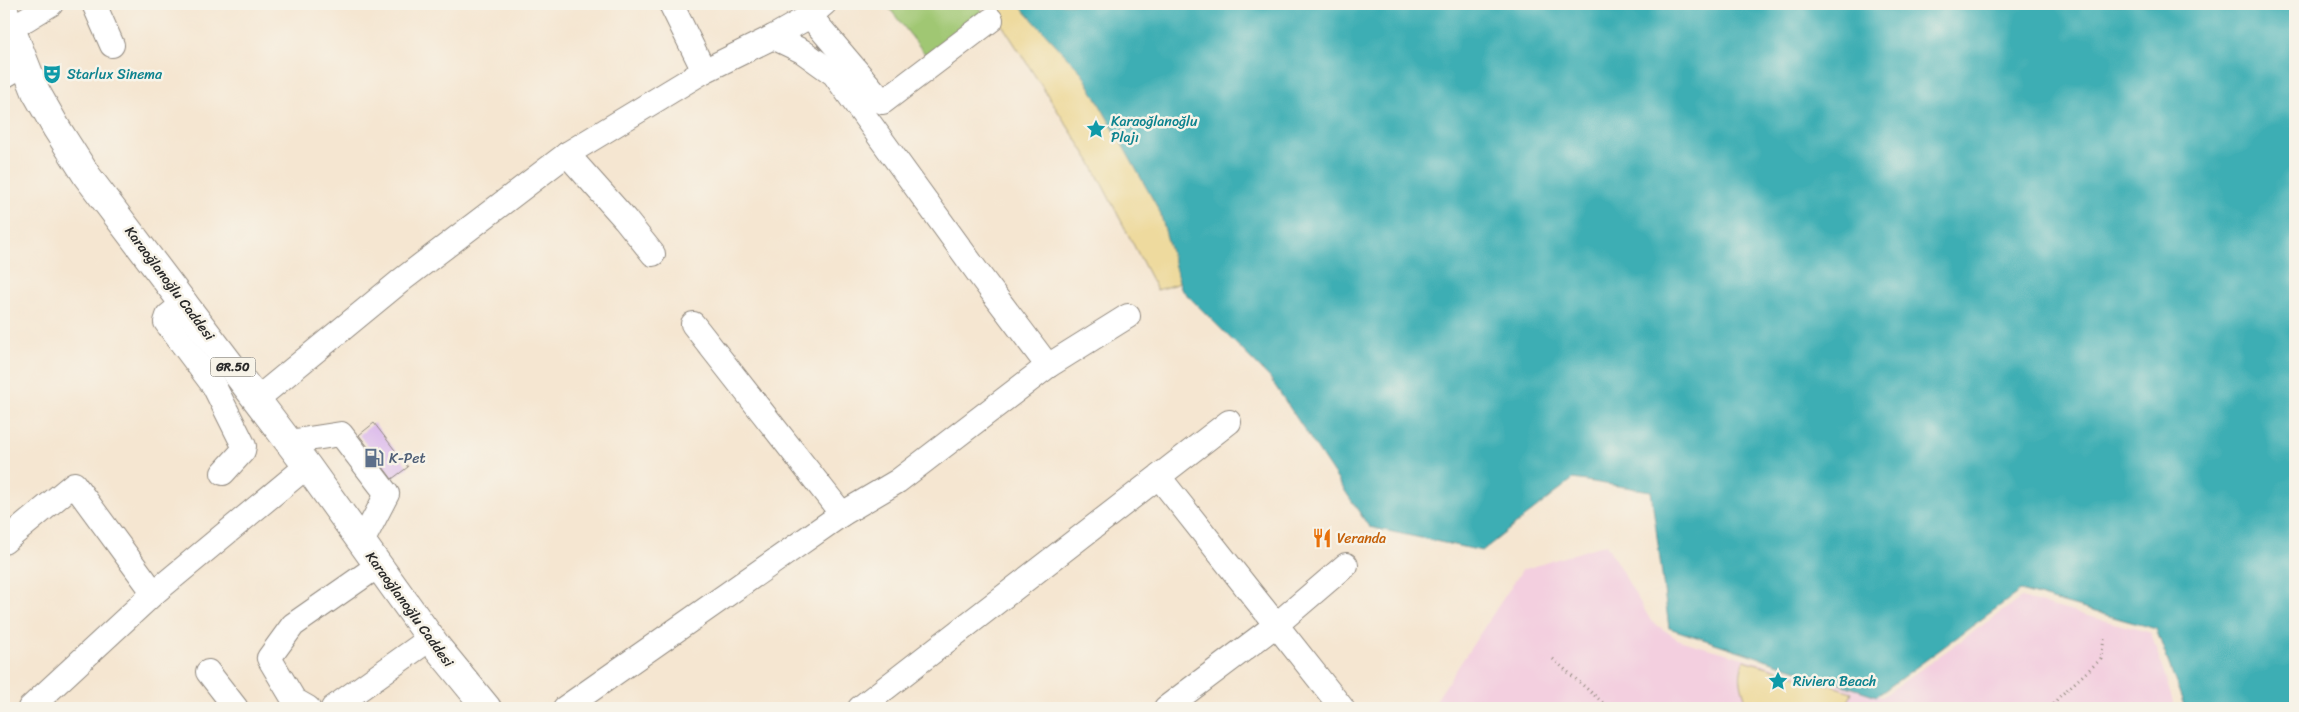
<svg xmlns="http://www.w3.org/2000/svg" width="2299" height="712" font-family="Sriracha,sans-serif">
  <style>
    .built { fill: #f3cfdf }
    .green { fill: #a0c773; stroke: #66794f }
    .sand { fill: #eeda9e; stroke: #8c8264 }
    .water { fill: #3caeb4; stroke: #346c70 }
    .building { fill: #d8b2ed }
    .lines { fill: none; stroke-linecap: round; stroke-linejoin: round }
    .minor-casing { stroke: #90887e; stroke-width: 26 }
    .major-casing { stroke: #90887e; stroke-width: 30 }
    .path { stroke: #90887e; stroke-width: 3; stroke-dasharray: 1 4; stroke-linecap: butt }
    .minor { stroke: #fff; stroke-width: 24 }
    .major { stroke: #fff; stroke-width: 28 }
    .labels { text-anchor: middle; stroke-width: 5; stroke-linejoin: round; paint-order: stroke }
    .shield { fill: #f7f3e8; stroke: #686764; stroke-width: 1 }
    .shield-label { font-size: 12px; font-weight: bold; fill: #2b2b2b }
    .culture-label { font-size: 14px; fill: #0d838f; stroke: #f7f3e8; text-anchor: start }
    .street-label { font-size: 14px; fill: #2b2b2b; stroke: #f7f3e8 }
    .service-label { font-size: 14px; fill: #4e5e75; stroke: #f7f3e8; text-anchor: start }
    .food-label { font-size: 14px; fill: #c56008; stroke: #f7f3e8; text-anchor: start }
  </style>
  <rect width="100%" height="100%" fill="#f7f3e8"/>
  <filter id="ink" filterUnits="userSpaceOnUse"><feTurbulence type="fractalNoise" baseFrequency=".02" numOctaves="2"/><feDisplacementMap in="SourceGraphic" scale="10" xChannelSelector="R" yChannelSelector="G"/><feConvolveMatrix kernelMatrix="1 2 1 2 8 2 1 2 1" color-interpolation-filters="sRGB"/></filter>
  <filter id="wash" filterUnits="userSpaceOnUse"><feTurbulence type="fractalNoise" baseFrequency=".0096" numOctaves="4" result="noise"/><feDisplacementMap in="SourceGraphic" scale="20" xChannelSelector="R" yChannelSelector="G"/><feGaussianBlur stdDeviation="1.12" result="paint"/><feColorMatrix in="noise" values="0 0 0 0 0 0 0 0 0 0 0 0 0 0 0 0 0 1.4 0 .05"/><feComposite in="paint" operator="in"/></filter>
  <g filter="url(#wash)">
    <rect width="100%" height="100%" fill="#f5e6d1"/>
    <!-- built -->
    <polygon class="built" points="1606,544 1651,621 1679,640 1882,697 2021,598 2151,633 2175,708 1431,708 1522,570"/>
    <!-- green -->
    <polygon class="green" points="886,4 976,4 986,16 930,60"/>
    <!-- sand -->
    <g class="sand">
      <polygon points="987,4 1024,4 1105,96 1168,207 1186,281 1157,290 1090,161 999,20"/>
      <path d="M1744 660 1852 692 1848 702 1843 708H1757L1747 705C1742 687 1737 678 1744 660Z"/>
    </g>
    <!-- water -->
    <polygon class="water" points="1018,4 2295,4 2295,708 2185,708 2156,629 2020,591 1877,696 1669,628 1651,491 1573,479 1482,551 1369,527 1270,378 1181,289 1160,212 1082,73"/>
    <g id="blocks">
      <!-- building -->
      <polygon class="building" points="374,423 408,467 392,479 359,435"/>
    </g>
  </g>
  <g filter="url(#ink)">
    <use href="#blocks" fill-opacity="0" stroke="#90887e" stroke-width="1"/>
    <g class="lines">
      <defs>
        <g id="minor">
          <polyline points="94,4 112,45"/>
          <polyline points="671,4 704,71"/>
          <polyline points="810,16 883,102 991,20"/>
          <polyline points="10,29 51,4"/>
          <polyline points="773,37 802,51 834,74 981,277 1048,366"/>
          <polyline points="4,76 24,64"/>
          <polyline points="567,154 625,219 653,254"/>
          <polyline points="185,302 168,316 166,322 214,386 244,446 243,451 223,473"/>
          <polyline points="693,324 842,514"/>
          <polyline points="257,399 403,279 567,154 704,71 773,37 810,16 824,4"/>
          <polyline points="289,442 341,434 387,494 362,542"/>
          <polyline points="1159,477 1342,708"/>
          <polyline points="4,542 74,484 154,593"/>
          <polyline points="208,672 236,708"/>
          <polyline points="30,708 154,593 307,466"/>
          <polyline points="308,708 294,700 269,658 293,625 379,565"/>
          <polyline points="333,708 431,638"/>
          <polyline points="565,708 842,514 898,481 1048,366 1128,316"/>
          <polyline points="860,708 1229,422"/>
          <polyline points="1166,708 1276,625 1346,565"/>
        </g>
        <polyline id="major" points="4,11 36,92 57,129 87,176 307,466 437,647 487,708"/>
      </defs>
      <!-- minor casing -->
      <use href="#minor" class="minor-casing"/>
      <!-- major casing -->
      <use href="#major" class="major-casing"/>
      <!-- path -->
      <g class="path">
        <polyline points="1553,659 1609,708"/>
        <polyline points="2050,708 2059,697 2101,659 2104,639"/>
      </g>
      <!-- minor -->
      <use href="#minor" class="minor"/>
      <!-- major -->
      <use href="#major" class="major"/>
    </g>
  </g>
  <!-- icons -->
  <defs>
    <symbol id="theatre-bare" viewBox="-9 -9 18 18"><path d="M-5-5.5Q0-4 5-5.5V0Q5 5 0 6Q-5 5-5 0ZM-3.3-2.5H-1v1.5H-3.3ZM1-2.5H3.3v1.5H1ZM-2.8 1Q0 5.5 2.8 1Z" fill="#0f9aa8" stroke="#f7f3e8" stroke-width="2.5" paint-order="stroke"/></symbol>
    <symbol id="sight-bare" viewBox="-9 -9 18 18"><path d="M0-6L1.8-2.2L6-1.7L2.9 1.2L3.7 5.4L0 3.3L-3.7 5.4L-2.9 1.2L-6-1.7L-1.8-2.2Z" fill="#0f9aa8" stroke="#f7f3e8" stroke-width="2.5" paint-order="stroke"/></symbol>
    <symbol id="fuel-bare" viewBox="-9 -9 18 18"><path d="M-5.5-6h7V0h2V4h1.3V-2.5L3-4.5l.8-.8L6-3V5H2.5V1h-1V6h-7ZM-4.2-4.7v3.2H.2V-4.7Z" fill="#5c6f8a" stroke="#f7f3e8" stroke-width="2.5" paint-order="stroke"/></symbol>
    <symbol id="restaurant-bare" viewBox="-9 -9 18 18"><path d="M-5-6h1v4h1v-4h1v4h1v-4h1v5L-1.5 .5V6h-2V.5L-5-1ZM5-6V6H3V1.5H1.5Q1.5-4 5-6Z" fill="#e8710a" stroke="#f7f3e8" stroke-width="2.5" paint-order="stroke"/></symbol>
  </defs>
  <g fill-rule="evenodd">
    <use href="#theatre-bare" x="38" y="60" width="28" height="28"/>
    <use href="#sight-bare" x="1082" y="115" width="28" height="28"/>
    <use href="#fuel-bare" x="360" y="444" width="28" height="28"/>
    <use href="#restaurant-bare" x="1308" y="524" width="28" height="28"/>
    <use href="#sight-bare" x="1764" y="667" width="28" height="28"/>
  </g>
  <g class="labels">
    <!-- shield labels -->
    <rect class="shield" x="210.5" y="357.5" width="45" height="19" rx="4"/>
    <g class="shield-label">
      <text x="233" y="371">GR.50</text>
    </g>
    <!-- culture labels -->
    <g class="culture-label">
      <text x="67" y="79">Starlux Sinema</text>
      <text x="1111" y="126">Karaoğlanoğlu<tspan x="1111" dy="16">Plajı</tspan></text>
      <text x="1793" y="686">Riviera Beach</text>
    </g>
    <!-- street labels -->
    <g class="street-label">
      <text transform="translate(170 283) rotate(53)" y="5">Karaoğlanoğlu Caddesi</text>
      <text transform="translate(410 609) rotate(54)" y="5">Karaoğlanoğlu Caddesi</text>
    </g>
    <!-- service labels -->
    <g class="service-label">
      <text x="389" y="463">K-Pet</text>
    </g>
    <!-- food labels -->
    <g class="food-label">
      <text x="1337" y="543">Veranda</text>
    </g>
  </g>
  <!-- margin -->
  <rect width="2299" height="712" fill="none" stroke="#f7f3e8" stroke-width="20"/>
</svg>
